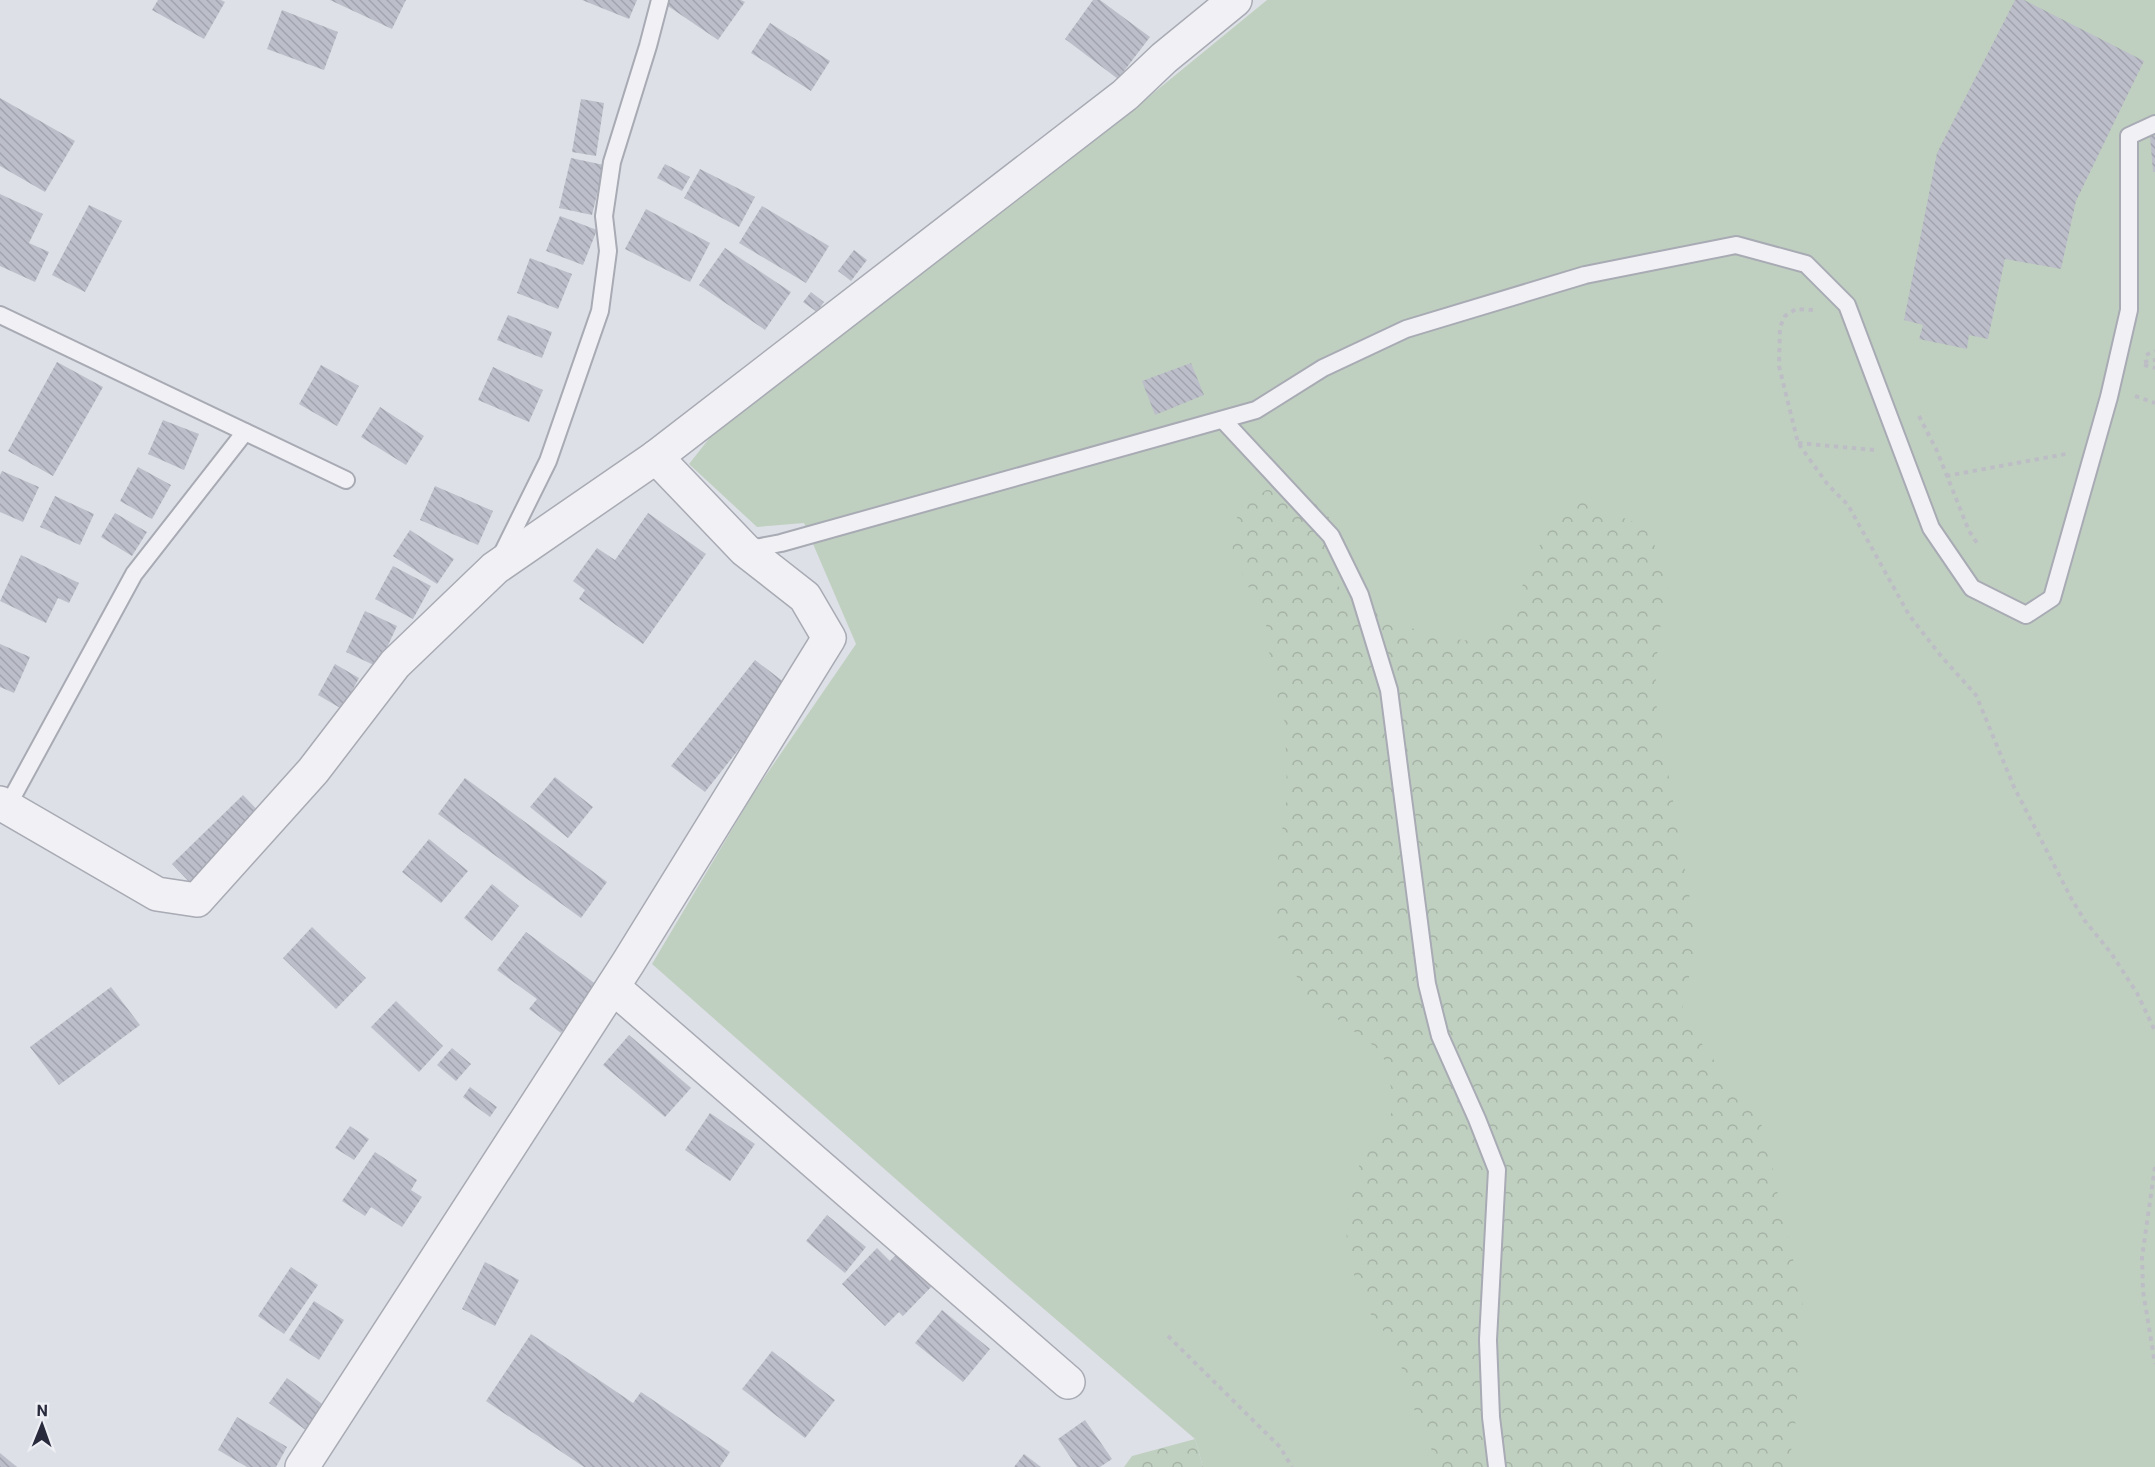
<svg xmlns="http://www.w3.org/2000/svg" width="2155" height="1467" font-family="Roboto,sans-serif">
  <style>
    .green { fill: #c0d0c0 }
    .forest { fill: url(#forest-crowns) }
    .building { fill: url(#building-back-hatch) }
    .lines { fill: none; stroke-linecap: round; stroke-linejoin: round }
    .service-casing { stroke: #a8aab4; stroke-width: 20 }
    .minor-casing { stroke: #a8aab4; stroke-width: 36 }
    .path { stroke: #bdbec5; stroke-width: 4; stroke-dasharray: 4.5 4.5; stroke-linecap: butt }
    .service { stroke: #f1f1f5; stroke-width: 16 }
    .minor { stroke: #f1f1f5; stroke-width: 33 }
  </style>
  <defs>
    <pattern id="forest-crowns" width="20" height="18" patternUnits="userSpaceOnUse" patternTransform="scale(1.5)"><rect width="20" height="18" fill="#c0d0c0"/><path d="M2 6a3 3 0 1 1 6 0M12 15a3 3 0 1 1 6 0" fill="none" stroke="#a5b3a6"/></pattern>
    <pattern id="building-back-hatch" width="6" height="6" patternUnits="userSpaceOnUse" patternTransform="scale(1.5)"><rect width="6" height="6" fill="#bcbec9"/><path d="M-1 5l2 2M0 0l6 6M5-1l2 2" fill="none" stroke="#a2a3ae"/></pattern>
  </defs>
  <rect width="100%" height="100%" fill="#dee0e7"/>
  <!-- green -->
  <polygon class="green" points="1267,0 2155,0 2155,1467 1203,1467 1195,1439 1009,1279 652,964 753,794 856,644 804,523 757,527 689,464 715,431 1140,104"/>
  <!-- forest -->
  <g class="forest">
    <polygon points="1304,486 1329,515 1329,566 1344,598 1430,636 1480,642 1514,605 1554,512 1582,500 1647,528 1669,578 1658,640 1655,697 1697,939 1681,1015 1765,1130 1783,1220 1803,1298 1795,1429 1788,1467 1439,1467 1414,1409 1395,1346 1363,1304 1346,1249 1349,1185 1377,1132 1396,1107 1382,1052 1306,996 1276,933 1278,859 1287,796 1285,723 1272,678 1266,624 1232,552 1238,512 1266,490"/>
    <polygon points="1195,1439 1203,1467 1124,1467 1132,1456"/>
  </g>
  <!-- building -->
  <g class="building">
    <polygon points="158,0 221,0 225,2 204,39 152,10"/>
    <polygon points="330,0 406,0 392,29"/>
    <polygon points="582,0 637,0 629,19"/>
    <polygon points="668,0 741,0 745,2 718,40 665,4"/>
    <polygon points="1093,0 1100,0 1150,37 1118,79 1065,39"/>
    <polygon points="2015,0 2024,0 2144,61 2076,201 2061,269 2005,259 1988,339 1969,335 1967,349 1919,339 1923,325 1904,320 1937,153"/>
    <polygon points="282,10 338,32 324,70 267,49"/>
    <polygon points="770,23 830,61 811,91 751,53"/>
    <polygon points="0,98 75,141 45,192 0,166"/>
    <polygon points="581,99 604,103 596,156 572,152"/>
    <polygon points="2150,136 2155,136 2155,172 2153,172"/>
    <polygon points="571,158 604,165 592,215 559,208"/>
    <polygon points="665,164 690,177 682,191 657,178"/>
    <polygon points="700,169 755,197 739,227 684,198"/>
    <polygon points="0,194 43,214 29,243 49,252 35,282 0,266"/>
    <polygon points="89,205 122,221 85,292 52,275"/>
    <polygon points="762,206 829,246 806,283 739,243"/>
    <polygon points="646,209 710,243 690,282 625,249"/>
    <polygon points="560,216 597,230 583,265 546,251"/>
    <polygon points="725,248 791,292 765,330 699,285"/>
    <polygon points="854,250 867,260 851,281 838,271"/>
    <polygon points="530,258 572,274 558,309 517,293"/>
    <polygon points="811,292 824,302 817,312 803,302"/>
    <polygon points="508,315 552,332 542,358 497,340"/>
    <polygon points="57,362 103,387 53,476 8,451"/>
    <polygon points="1191,363 1204,395 1155,415 1142,381"/>
    <polygon points="321,365 359,386 337,426 299,404"/>
    <polygon points="493,367 543,390 529,422 478,400"/>
    <polygon points="380,407 424,436 406,465 361,437"/>
    <polygon points="163,420 199,434 184,470 148,454"/>
    <polygon points="138,467 171,485 152,519 120,501"/>
    <polygon points="2,471 39,487 23,522 0,512 0,475"/>
    <polygon points="435,486 493,511 478,545 420,520"/>
    <polygon points="55,496 94,514 80,545 40,527"/>
    <polygon points="115,513 147,532 132,556 101,537"/>
    <polygon points="648,513 706,554 643,644 579,599 585,590 573,581 597,548 615,560"/>
    <polygon points="410,530 454,559 437,584 393,556"/>
    <polygon points="21,555 79,583 69,603 58,598 46,623 0,601"/>
    <polygon points="393,566 431,586 413,619 375,599"/>
    <polygon points="365,611 397,626 378,667 346,652"/>
    <polygon points="0,644 30,657 14,693 0,687"/>
    <polygon points="755,660 789,686 705,792 671,766"/>
    <polygon points="335,664 359,678 342,709 318,695"/>
    <polygon points="555,777 593,807 568,838 530,807"/>
    <polygon points="465,778 607,882 581,918 438,814"/>
    <polygon points="243,795 265,818 195,888 172,864"/>
    <polygon points="429,839 468,871 441,903 402,872"/>
    <polygon points="492,884 519,906 492,941 464,918"/>
    <polygon points="312,927 366,978 336,1009 283,958"/>
    <polygon points="526,932 597,985 561,1033 529,1009 537,999 497,970"/>
    <polygon points="111,987 140,1025 59,1085 30,1047"/>
    <polygon points="396,1001 443,1046 419,1072 371,1027"/>
    <polygon points="629,1035 691,1088 665,1117 603,1065"/>
    <polygon points="452,1048 471,1064 456,1081 437,1065"/>
    <polygon points="470,1087 497,1107 490,1117 463,1097"/>
    <polygon points="710,1113 755,1144 730,1181 685,1150"/>
    <polygon points="350,1126 369,1139 354,1160 335,1148"/>
    <polygon points="375,1152 417,1180 411,1190 422,1197 402,1227 371,1207 365,1216 342,1201"/>
    <polygon points="827,1215 866,1247 845,1273 806,1241"/>
    <polygon points="877,1248 890,1261 902,1248 936,1282 903,1316 899,1312 885,1326 842,1284"/>
    <polygon points="485,1262 519,1280 495,1326 462,1309"/>
    <polygon points="291,1267 318,1285 284,1334 258,1316"/>
    <polygon points="314,1301 344,1320 319,1360 289,1340"/>
    <polygon points="942,1310 990,1349 963,1382 915,1343"/>
    <polygon points="531,1334 633,1403 641,1392 730,1452 720,1467 584,1467 486,1401"/>
    <polygon points="772,1351 835,1400 805,1438 742,1389"/>
    <polygon points="287,1378 329,1409 311,1434 269,1403"/>
    <polygon points="237,1417 287,1447 276,1467 247,1467 218,1450"/>
    <polygon points="1085,1420 1112,1459 1100,1467 1077,1467 1058,1439"/>
    <polygon points="0,1453 17,1467 0,1467"/>
    <polygon points="1024,1454 1041,1467 1014,1467"/>
  </g>
  <g class="lines">
    <defs>
      <g id="service">
        <polyline points="0,315 346,480"/>
        <polyline points="1223,420 1331,536 1360,595 1389,690 1427,984 1440,1036 1477,1119 1497,1170 1488,1340 1491,1417 1497,1467"/>
        <polyline points="745,550 781,543 1256,410 1323,368 1406,329 1585,275 1736,245 1806,264 1847,305 1931,528 1972,588 2026,615 2052,598 2109,397 2129,310 2129,136 2155,124"/>
        <polyline points="501,556 548,461 600,311 608,251 604,216 612,162 648,46 660,0"/>
        <polyline points="7,807 134,574 245,432"/>
      </g>
      <g id="minor">
        <polyline points="0,803 157,894 197,900 313,771 395,664 495,568 656,457 1125,95 1164,58 1235,0"/>
        <polyline points="613,987 1068,1382"/>
        <polyline points="302,1467 628,963 829,638 805,597 745,550 656,457"/>
      </g>
    </defs>
    <!-- service casing -->
    <use href="#service" class="service-casing"/>
    <!-- minor casing -->
    <use href="#minor" class="minor-casing"/>
    <!-- path -->
    <g class="path">
      <polyline points="1813,310 1796,309 1785,316 1780,327 1779,366 1798,443 1828,485 1848,505 1909,615 1941,656 1976,695 2014,787 2071,898 2085,921 2111,953 2137,993 2155,1031"/>
      <polyline points="2146,355 2155,351"/>
      <polyline points="2144,362 2155,360"/>
      <polyline points="2144,365 2155,368"/>
      <polyline points="2135,396 2155,403"/>
      <polyline points="1919,416 1937,451 1969,531 1977,543"/>
      <polyline points="1798,443 1874,450"/>
      <polyline points="1946,476 2066,454"/>
      <polyline points="2155,1167 2142,1257 2143,1291 2155,1364"/>
      <polyline points="1168,1336 1280,1447 1292,1467"/>
    </g>
    <!-- service -->
    <use href="#service" class="service"/>
    <!-- minor -->
    <use href="#minor" class="minor"/>
  </g>
  <!-- north arrow -->
  <g transform="translate(42 1425) rotate(1)" stroke="#eeeff5" stroke-width="4.5" paint-order="stroke">
  <path d="M0-4.5L10 22L0 15L-10 22Z" fill="#292b3d"/>
  <text y="-9" font-size="16" font-weight="bold" text-anchor="middle" fill="#292b3d">N</text>
  </g>
</svg>
